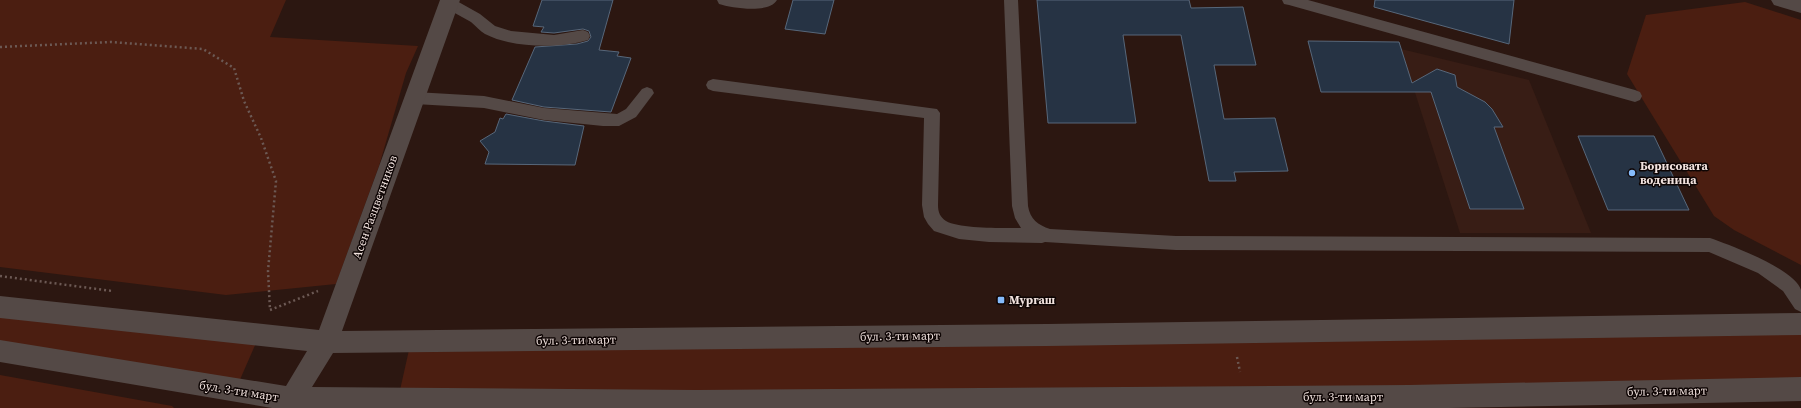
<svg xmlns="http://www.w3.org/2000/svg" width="1801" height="408" font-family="'Source Serif 4',serif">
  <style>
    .built { fill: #381d15 }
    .green { fill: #4b1e11 }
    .building { fill: #263344; stroke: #57677a }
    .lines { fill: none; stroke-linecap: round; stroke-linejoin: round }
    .path { stroke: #6c5954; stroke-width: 2.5; stroke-dasharray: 2 3; stroke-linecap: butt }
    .service { fill: #544946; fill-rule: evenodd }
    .tertiary { fill: #544946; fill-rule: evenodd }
    .poi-dot { fill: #85bbfb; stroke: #0e0504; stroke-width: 1.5 }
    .labels { text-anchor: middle; stroke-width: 3; stroke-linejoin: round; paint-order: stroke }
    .poi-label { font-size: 12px; font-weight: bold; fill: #f2e3df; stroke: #0e0504; text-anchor: start }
    .street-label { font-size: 12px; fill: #f2e3df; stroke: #0e0504 }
  </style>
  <rect width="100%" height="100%" fill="#2c1711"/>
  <!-- built -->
  <polygon class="built" points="1401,49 1529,80 1591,233 1460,233"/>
  <!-- green -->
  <g class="green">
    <polygon points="0,0 286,0 270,37 418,46 406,73 379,166 336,284 226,295 0,267"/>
    <polygon points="1745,2 1801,20 1801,265 1734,230 1714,216 1627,74 1646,15"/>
    <polygon points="0,307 260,334 235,391 0,347"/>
    <polygon points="1801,324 1801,387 398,399 411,341"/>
    <polygon points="0,375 172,406 174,408 0,408"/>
  </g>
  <!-- building -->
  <g class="building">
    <polygon points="542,0 613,0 599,50 619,52 617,56 631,58 611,112 544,107 512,100 535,47 577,44 588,41 591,37 589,31 583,29 554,33 541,32 544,27 533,26"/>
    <polygon points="793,0 834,0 825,34 785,29"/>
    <polygon points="1037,0 1189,0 1191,8 1243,7 1256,65 1214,65 1224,119 1275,118 1288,171 1234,172 1236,181 1209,181 1181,35 1123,35 1136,123 1048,123"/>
    <polygon points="1375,0 1514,0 1509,44 1374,7"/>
    <polygon points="1308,41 1399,42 1412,83 1437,69 1455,75 1457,87 1485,102 1492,109 1503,127 1494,127 1524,209 1470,209 1431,92 1321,92"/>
    <polygon points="506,114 544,121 584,126 575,165 485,164 489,152 480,141 495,132 500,118 503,119"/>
    <polygon points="1578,136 1654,136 1689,210 1608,210"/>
  </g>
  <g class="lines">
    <!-- path -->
    <g class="path">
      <polyline points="0,47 111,42 203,49 234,68 244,101 261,138 276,181 268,271 270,310"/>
      <polyline points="0,276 112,291"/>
      <polyline points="270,310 318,291"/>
      <polyline points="1237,357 1240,372"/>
    </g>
    <!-- service -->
    <g class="service">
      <path d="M444 0H455L480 14 495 26 511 31 554 35 583 30 588 32 590 36 588 40C559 49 512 48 485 34 480 31 476 26 471 22 462 17 453 12 444 7L442 3Z"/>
      <path d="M717 0H777C769 14 732 8 719 4Z"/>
      <path d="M1004 0H1018L1028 206C1030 219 1038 225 1050 229L1176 236 1710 238C1730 245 1795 269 1801 290 1801 296 1801 305 1801 312L1795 309 1783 291 1758 273 1709 252 1176 250 1045 242 1042 243 989 242 959 239 934 231 928 224 924 217 922 205 924 118 713 91 708 89 706 85 708 81 713 79 937 109 940 113 938 205C938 212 940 217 946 221 960 229 1004 228 1021 228L1015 218 1012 206Z"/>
      <polygon points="1282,0 1308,0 1635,90 1640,92 1642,96 1640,100 1635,102 1289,5 1284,4"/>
      <polygon points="647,87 652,89 654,93 636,117 619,126 603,126 544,120 484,108 415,104 410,102 408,98 410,94 415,92 484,96 544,108 617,114 626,109 642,89"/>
    </g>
    <!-- tertiary -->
    <g class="tertiary">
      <polygon points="440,0 460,0 342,331 1047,324 1801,313 1801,335 1047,346 333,353 312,387 696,390 1409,385 1801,377 1801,401 1449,408 272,408 0,362 0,340 286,386 307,351 0,318 0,296 319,330"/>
      <polygon points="1771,0 1801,0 1801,13 1774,5"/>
    </g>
  </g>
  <!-- markers -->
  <g class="poi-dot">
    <circle cx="1632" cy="173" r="4"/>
    <rect x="997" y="296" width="8" height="8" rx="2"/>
  </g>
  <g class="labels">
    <!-- poi labels -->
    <g class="poi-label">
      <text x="1640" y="170">Борисовата<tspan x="1640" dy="14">воденица</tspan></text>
      <text x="1009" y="304">Мургаш</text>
    </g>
    <!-- street labels -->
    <g class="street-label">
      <text transform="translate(375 207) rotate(-70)" y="4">Асен Разцветников</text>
      <text transform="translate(900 336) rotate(-1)" y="4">бул. 3-ти март</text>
      <text transform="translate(576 340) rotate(-1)" y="4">бул. 3-ти март</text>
      <text transform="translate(239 391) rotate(9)" y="4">бул. 3-ти март</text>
      <text transform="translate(1667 391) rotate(-1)" y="4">бул. 3-ти март</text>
      <text x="1343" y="401">бул. 3-ти март</text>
    </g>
  </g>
</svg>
